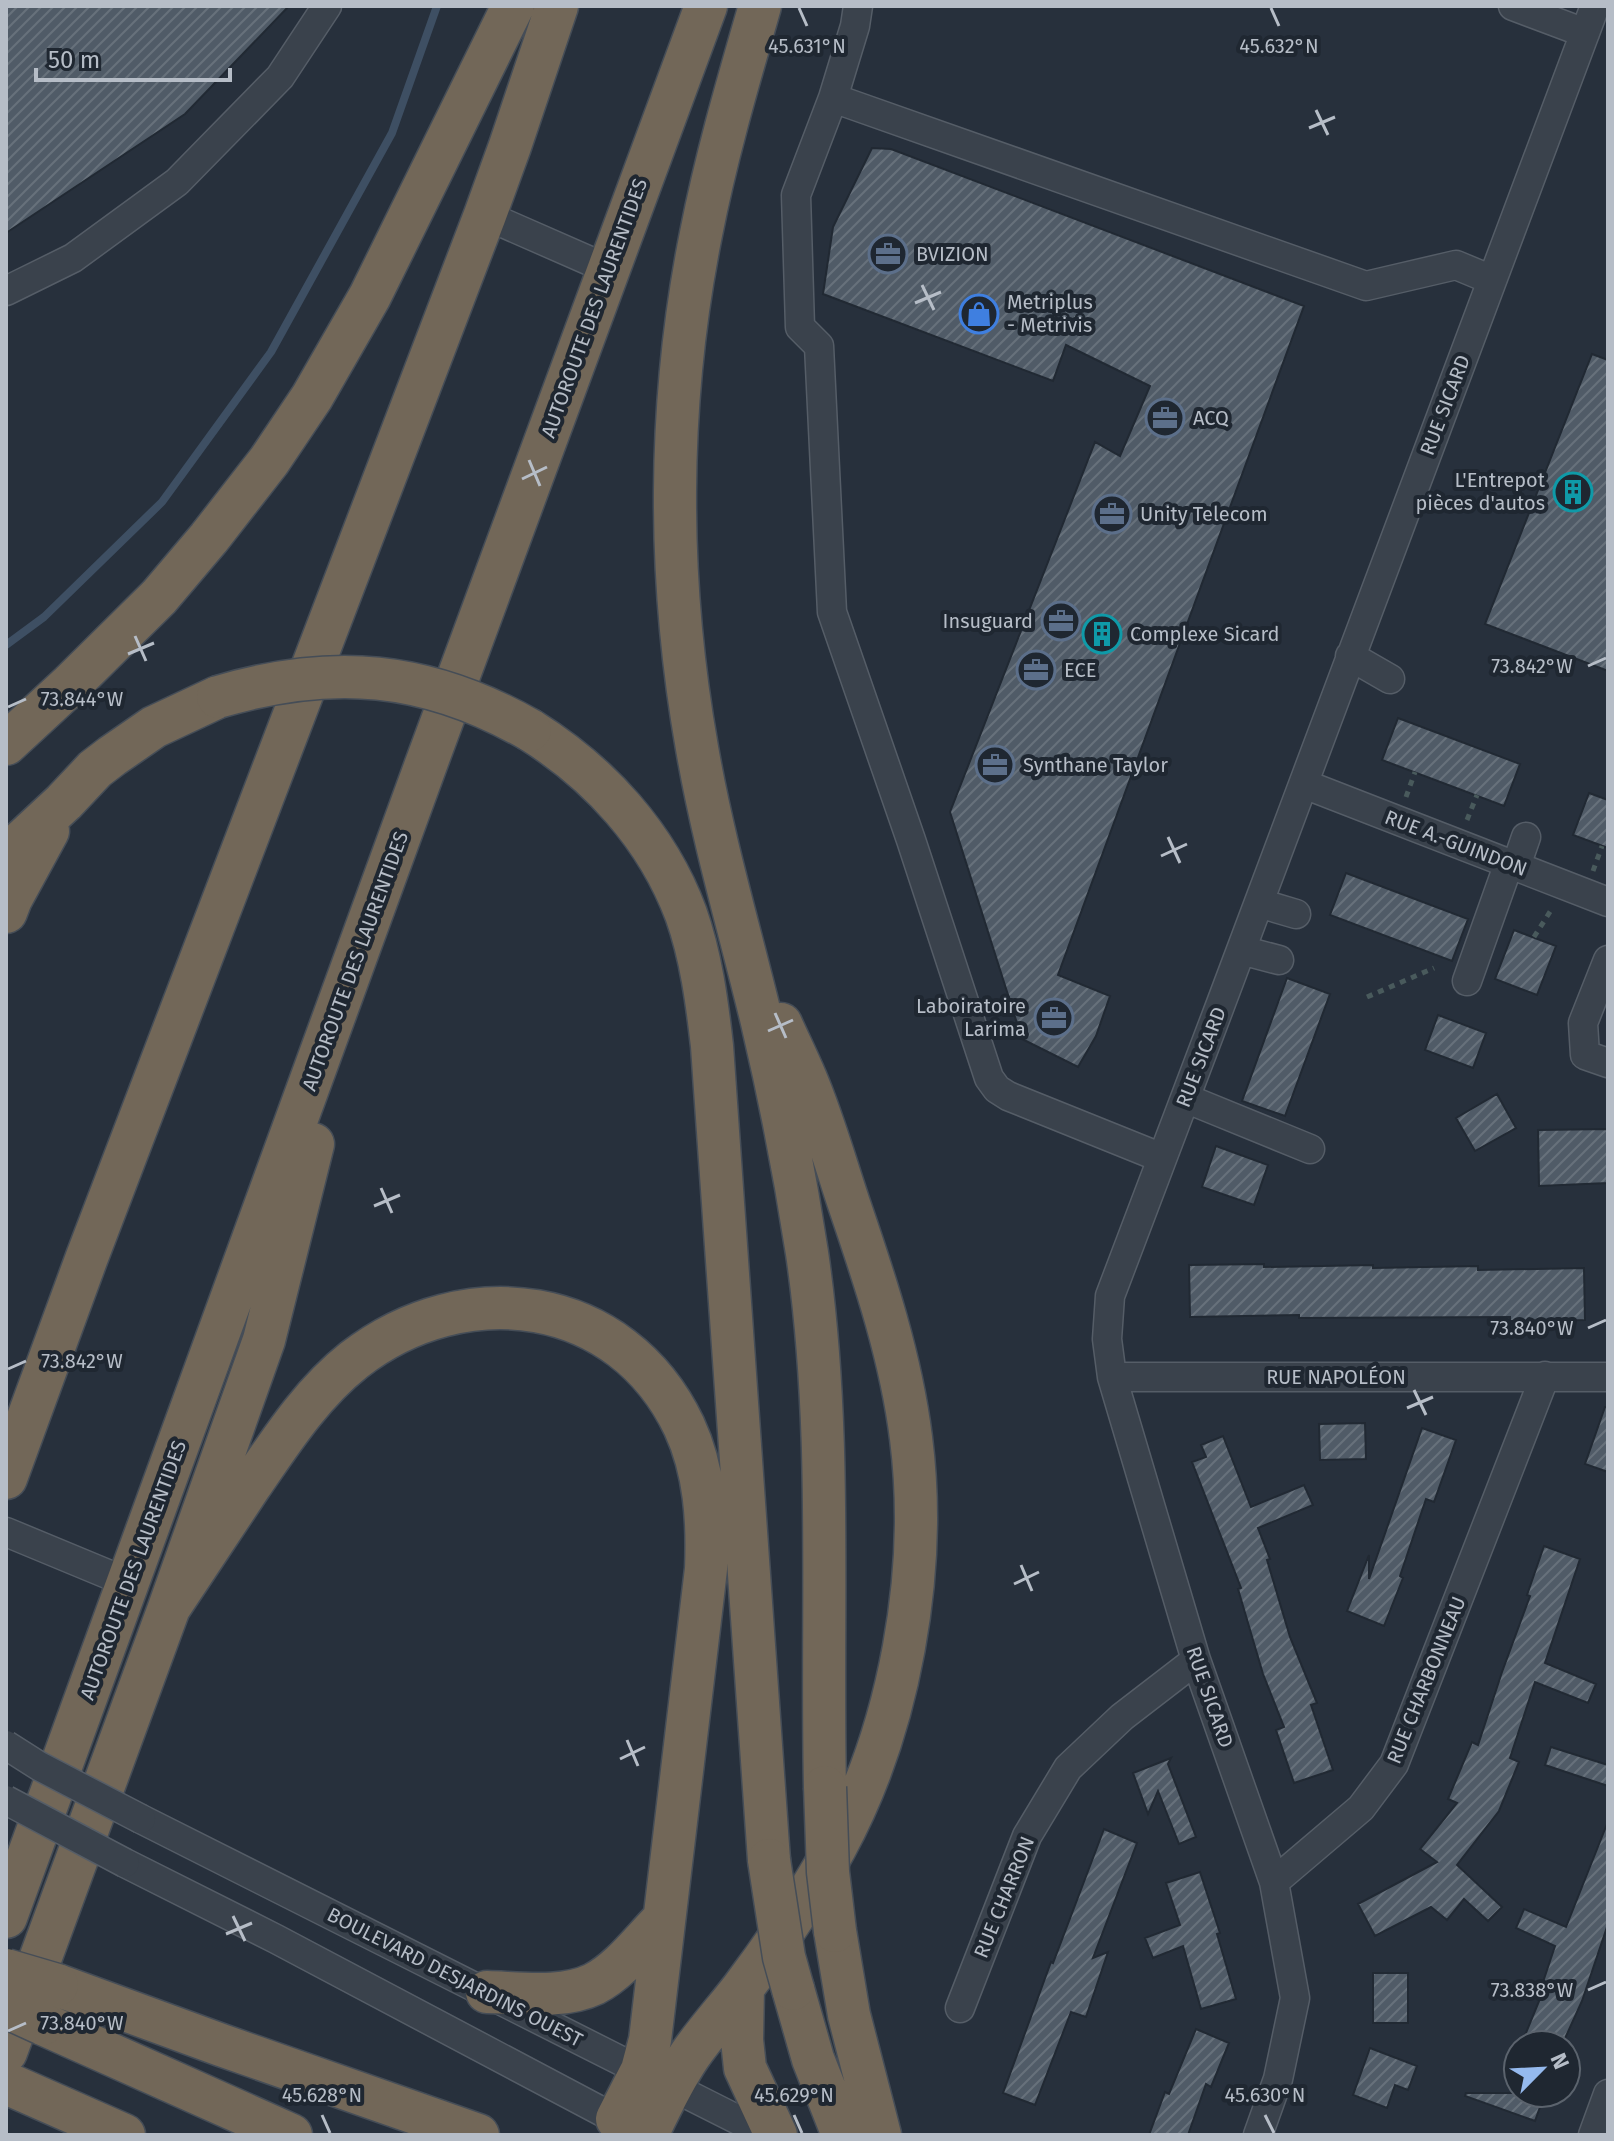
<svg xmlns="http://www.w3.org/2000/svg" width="1614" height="2141" font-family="'Fira Sans',sans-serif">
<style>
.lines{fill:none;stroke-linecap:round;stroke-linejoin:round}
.stream{stroke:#3e4f63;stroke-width:8}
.building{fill:url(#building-hatch);stroke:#212933;stroke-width:2}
.minor-casing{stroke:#555d67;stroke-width:31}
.highway-casing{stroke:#454d57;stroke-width:45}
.path{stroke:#495a5c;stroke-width:5;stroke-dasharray:6 6;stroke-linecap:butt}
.minor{stroke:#3a424c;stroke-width:28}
.highway{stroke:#726758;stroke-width:42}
.minor-bridge-casing{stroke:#555d67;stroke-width:31;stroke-linecap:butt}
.highway-bridge-casing{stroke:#454d57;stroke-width:45;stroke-linecap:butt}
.minor-bridge{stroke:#3a424c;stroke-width:28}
.highway-bridge{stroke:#726758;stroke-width:42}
.ticks{fill:none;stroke:#b6bdc7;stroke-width:3}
.labels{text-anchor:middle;stroke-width:8;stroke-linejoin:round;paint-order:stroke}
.poi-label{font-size:20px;fill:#b6bdc7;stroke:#1f2731;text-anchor:start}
.street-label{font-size:20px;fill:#b6bdc7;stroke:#1f2731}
.ticks-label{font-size:20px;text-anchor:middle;fill:#b6bdc7;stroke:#1f2731;stroke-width:8;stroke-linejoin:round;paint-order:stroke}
</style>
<defs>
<pattern id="building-hatch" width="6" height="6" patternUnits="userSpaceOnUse" patternTransform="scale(2)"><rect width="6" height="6" fill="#505b67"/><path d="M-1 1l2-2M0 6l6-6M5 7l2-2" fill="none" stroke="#67717b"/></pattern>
</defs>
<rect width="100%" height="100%" fill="#27303c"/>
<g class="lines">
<path class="stream" d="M6,645L44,617L162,502L271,352L392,133L437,6"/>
</g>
<path class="building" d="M6,6H289L185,114L6,233Z
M872,148L891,149L1304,306L1058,975L1110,996L1096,1036L1078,1067L1022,1039L950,812L1095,442L1120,456L1150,386L1066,345L1053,381L823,294L833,227Z
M1592,354L1608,360V671L1485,624Z
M1398,718L1520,764L1504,806L1382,760Z
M1589,793L1608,800V848L1573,835Z
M1346,873L1468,919L1452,961L1330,915Z
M1514,930L1556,946L1537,995L1495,979Z
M1287,978L1330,994L1285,1116L1242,1101Z
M1438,1015L1486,1033L1473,1068L1425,1050Z
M1497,1094L1516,1128L1475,1151L1456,1118Z
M1608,1129V1183L1539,1186L1538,1130Z
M1216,1146L1268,1165L1254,1205L1202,1187Z
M1264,1264V1267L1373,1265V1268L1478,1266V1270L1584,1268L1585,1320L1510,1321V1317L1299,1318V1315L1190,1317L1189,1265Z
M1605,1407H1608V1472L1585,1464Z
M1365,1423L1366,1459L1320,1460L1319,1424Z
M1422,1428L1456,1440L1434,1502L1426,1499L1400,1576L1403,1578L1384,1626L1347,1611L1369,1555V1579Z
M1223,1436L1251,1507L1304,1485L1313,1505L1258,1528L1270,1559L1267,1560L1290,1637L1317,1703L1311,1705L1333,1770L1294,1783L1276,1730L1284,1727L1263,1674L1238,1589L1241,1588L1192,1462L1206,1457L1201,1445Z
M1544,1546L1580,1559L1545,1663L1596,1684L1588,1703L1535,1682L1510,1758L1519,1762L1499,1811L1457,1865L1502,1907L1488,1921L1464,1899L1447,1920L1431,1907L1375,1936L1358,1904L1437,1862L1420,1849L1457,1803L1448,1799L1472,1742L1478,1745L1502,1672L1530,1596L1527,1595Z
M1551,1747L1608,1765V1786L1545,1765Z
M1171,1758L1168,1764L1196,1837L1179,1844L1158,1791L1148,1814L1133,1773Z
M1607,1824L1608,1924L1582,2001L1562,2045H1521L1544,1989L1541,1988L1555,1946L1516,1928L1524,1909L1566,1927Z
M1104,1829L1137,1843L1093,1958L1108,1952L1086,2017L1071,2012L1035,2105L1003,2093L1051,1962L1053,1963Z
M1200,1872L1220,1933L1217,1934L1236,1999L1201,2009L1183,1946L1153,1958L1145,1938L1180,1925L1166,1883Z
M1373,1973H1408V2023H1373Z
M1196,2029L1229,2043L1211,2087L1206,2084L1188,2135H1149L1165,2092L1169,2094Z
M1370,2048L1417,2066L1408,2090L1395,2085L1387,2108L1353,2095Z
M1466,2093H1545L1535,2121L1465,2096Z"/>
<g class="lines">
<defs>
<path id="minor" d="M1513,6L1585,33
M833,98L855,26L858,6
M485,215L608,269
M6,291L73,258L177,182L280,77L327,6
M1350,656L1390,679
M1304,784L1608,902
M1516,866L1526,837
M1259,903L1296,914
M1241,950L1279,960
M1608,960L1583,1023L1585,1055L1608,1063
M1467,981L1509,863
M1185,1098L1310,1149
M1162,1158L1008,1096L997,1089L989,1078L911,840L832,612L819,346L800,327L796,195L833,98L1366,286L1456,265L1492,280
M1112,1377H1608
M6,1532L129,1583
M141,1819L768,2135
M125,1863L276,1939L631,2127
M1274,1882L1361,1808L1394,1764L1545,1376
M960,2008L1027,1836L1068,1768L1122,1717L1196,1660
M1258,2135L1278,2079L1295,1998L1274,1882L1196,1660L1112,1377L1107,1339L1110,1296C1274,867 1432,436 1595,6
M1593,2135L1608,2094"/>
<path id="highway" d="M760,6C738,82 716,157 701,234C667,403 667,579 697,748C713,841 740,931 762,1022C780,1098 795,1175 807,1253C833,1430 821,1610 825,1787
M530,730C599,773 657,836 686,914C701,956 707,1002 712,1046L769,1860
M6,744L71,684L159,597L209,538L269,461L312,397L370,296L513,6
M6,856L64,802L95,769L112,756L154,727L218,697
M6,912L11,899L48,831
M6,1478L87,1257L485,215L510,146L557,6
M169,1608C196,1567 223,1527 250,1486C281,1441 311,1394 354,1360C465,1274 621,1294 684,1426C705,1471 708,1521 706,1569L650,2040L642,2070L617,2119
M6,1917L425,767L706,6
M835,1931L849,2015L880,2135
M57,1985L221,2045L478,2135
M743,1988L742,2040L745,2068L776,2135
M793,1989L813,2059L843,2135
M487,1992C521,1993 563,1999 594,1984C621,1970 642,1941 663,1920
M43,2024L291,2135
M6,2052L169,1608L264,1340L313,1144
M6,2083L124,2135
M647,2135C660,2108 673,2080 690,2055C706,2032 725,2011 742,1989C776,1944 808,1897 835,1848C900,1729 928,1571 911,1438C901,1358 875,1280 849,1204C835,1162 823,1119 806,1079C798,1060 789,1042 781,1024"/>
</defs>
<use href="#minor" class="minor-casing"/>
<use href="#highway" class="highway-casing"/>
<path class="path" d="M1406,797L1415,772
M1467,820L1477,795
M1593,871L1602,846
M1534,937L1553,907
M1367,997L1434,968"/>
<use href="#minor" class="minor"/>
<use href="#highway" class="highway"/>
<defs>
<path id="minor-bridge" d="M6,1745L39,1766L141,1819
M6,1800L125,1863"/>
<path id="highway-bridge" d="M218,697C332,663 426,671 530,730
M825,1787L828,1872L835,1931
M769,1860L784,1957L793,1989
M6,1970L57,1985
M6,2007L43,2024"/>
</defs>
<use href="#minor-bridge" class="minor-bridge-casing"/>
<use href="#highway-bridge" class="highway-bridge-casing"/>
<use href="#minor-bridge" class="minor-bridge"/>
<use href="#highway-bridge" class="highway-bridge"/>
</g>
<path class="ticks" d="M799,8L807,26M1271,8L1279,26M1316,110L1328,135M1309,128L1335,117M922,285L934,310M915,303L941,292M529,460L540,486M522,479L547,467M135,636L146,661M128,654L154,643M1588,666L1606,658M8,707L26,699M1168,837L1180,863M1161,856L1187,844M775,1013L786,1038M768,1031L793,1020M381,1188L392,1213M374,1206L400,1195M1588,1328L1606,1320M8,1369L26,1361M1414,1390L1426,1415M1407,1408L1433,1397M1021,1565L1032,1591M1014,1584L1039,1572M627,1740L638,1766M620,1759L645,1747M233,1916L245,1941M226,1934L252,1923M1588,1990L1606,1982M8,2031L26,2023M322,2115L330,2133M794,2115L802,2133M1265,2115L1274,2133"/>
<defs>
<symbol id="office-ring" viewBox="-11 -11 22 22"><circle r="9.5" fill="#1f2731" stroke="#5c6f8a" stroke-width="1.5"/><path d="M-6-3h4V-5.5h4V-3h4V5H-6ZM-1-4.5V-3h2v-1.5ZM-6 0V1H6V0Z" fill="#5c6f8a"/></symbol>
<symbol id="shop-ring" viewBox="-11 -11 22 22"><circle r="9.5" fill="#1f2731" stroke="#3f7fe0" stroke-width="1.5"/><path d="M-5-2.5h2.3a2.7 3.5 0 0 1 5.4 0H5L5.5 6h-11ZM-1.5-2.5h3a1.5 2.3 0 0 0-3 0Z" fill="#3f7fe0"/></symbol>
<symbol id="building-ring" viewBox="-11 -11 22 22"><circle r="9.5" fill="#1f2731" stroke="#0f9aa8" stroke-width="1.5"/><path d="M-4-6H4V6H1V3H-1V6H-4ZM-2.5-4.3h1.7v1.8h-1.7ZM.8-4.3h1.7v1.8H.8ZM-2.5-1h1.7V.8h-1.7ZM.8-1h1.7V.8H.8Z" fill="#0f9aa8"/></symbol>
</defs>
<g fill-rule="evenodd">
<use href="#office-ring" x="866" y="232" width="44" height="44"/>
<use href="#shop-ring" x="957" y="292" width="44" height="44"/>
<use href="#office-ring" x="1143" y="396" width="44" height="44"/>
<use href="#building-ring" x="1551" y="470" width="44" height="44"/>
<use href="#office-ring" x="1090" y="492" width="44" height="44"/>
<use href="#office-ring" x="1039" y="599" width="44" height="44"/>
<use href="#building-ring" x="1080" y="612" width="44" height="44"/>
<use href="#office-ring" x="1014" y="648" width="44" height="44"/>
<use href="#office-ring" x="973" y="743" width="44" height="44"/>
<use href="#office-ring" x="1032" y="996" width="44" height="44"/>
</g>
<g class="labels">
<g class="poi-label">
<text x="916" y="261">BVIZION</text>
<text x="1007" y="309">Metriplus<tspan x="1007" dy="23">- Metrivis</tspan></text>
<text x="1193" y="425">ACQ</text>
<text x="1545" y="487" text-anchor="end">L'Entrepot<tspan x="1545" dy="23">pièces d'autos</tspan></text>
<text x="1140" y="521">Unity Telecom</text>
<text x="1033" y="628" text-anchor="end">Insuguard</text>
<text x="1130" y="641">Complexe Sicard</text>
<text x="1064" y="677">ECE</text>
<text x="1023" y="772">Synthane Taylor</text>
<text x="1026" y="1013" text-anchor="end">Laboiratoire<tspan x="1026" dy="23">Larima</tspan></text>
</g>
<g class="street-label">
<text transform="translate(594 308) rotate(-70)" y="7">AUTOROUTE DES LAURENTIDES</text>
<text transform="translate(1445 405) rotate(-69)" y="7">RUE SICARD</text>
<text transform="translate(1456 843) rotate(21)" y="7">RUE A.-GUINDON</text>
<text transform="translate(355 961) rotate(-70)" y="7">AUTOROUTE DES LAURENTIDES</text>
<text transform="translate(1201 1057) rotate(-69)" y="7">RUE SICARD</text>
<text x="1336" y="1384">RUE NAPOLÉON</text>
<text transform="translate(133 1570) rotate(-70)" y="7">AUTOROUTE DES LAURENTIDES</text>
<text transform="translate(1426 1680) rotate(-68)" y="7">RUE CHARBONNEAU</text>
<text transform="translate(1210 1697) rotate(71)" y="7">RUE SICARD</text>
<text transform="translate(1004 1897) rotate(-68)" y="7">RUE CHARRON</text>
<text transform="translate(455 1977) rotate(27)" y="7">BOULEVARD DESJARDINS OUEST</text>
</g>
</g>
<g class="ticks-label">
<text x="1279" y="53">45.632°N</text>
<text x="807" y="53">45.631°N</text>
<text x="1532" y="673">73.842°W</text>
<text x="82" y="706">73.844°W</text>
<text x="1532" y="1335">73.840°W</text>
<text x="82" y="1368">73.842°W</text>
<text x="1532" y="1997">73.838°W</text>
<text x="82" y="2030">73.840°W</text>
<text x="322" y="2102">45.628°N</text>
<text x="794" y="2102">45.629°N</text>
<text x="1265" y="2102">45.630°N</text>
</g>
<rect width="1614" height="2141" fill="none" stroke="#b6bdc7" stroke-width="16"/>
<g transform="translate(1542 2069) rotate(66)"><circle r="38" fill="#1f2731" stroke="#5b636d" stroke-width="2"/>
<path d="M0-6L14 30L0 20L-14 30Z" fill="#95baee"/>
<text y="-12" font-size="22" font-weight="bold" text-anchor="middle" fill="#b6bdc7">N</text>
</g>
<path d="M36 68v12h194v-12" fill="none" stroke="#b6bdc7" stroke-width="4"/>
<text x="48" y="68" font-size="24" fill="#b6bdc7" stroke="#1f2731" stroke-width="6" paint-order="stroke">50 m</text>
</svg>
